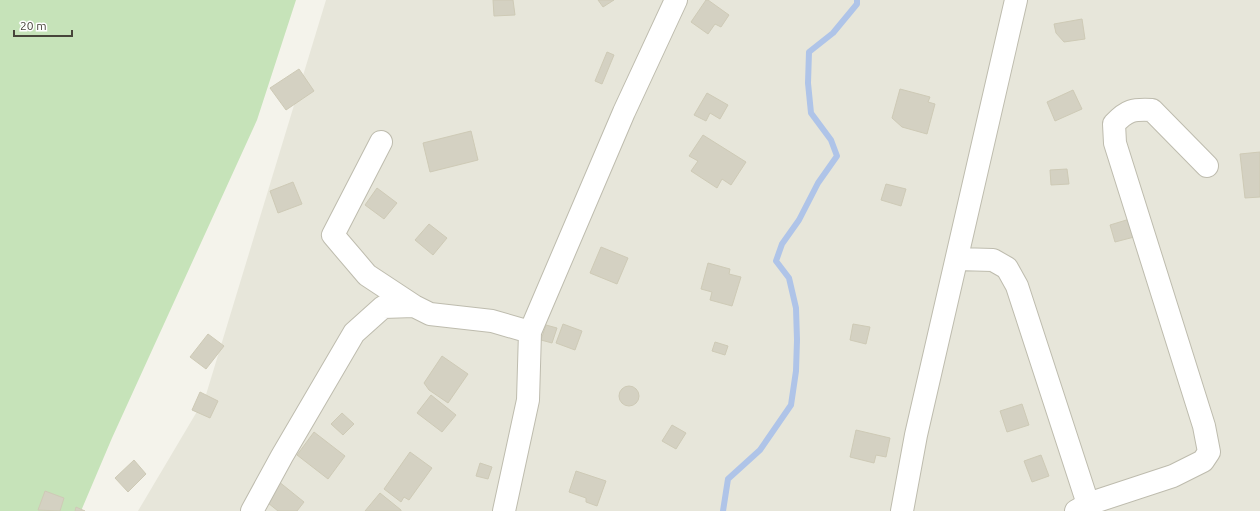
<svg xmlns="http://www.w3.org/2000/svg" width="1260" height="511" font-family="Ubuntu,sans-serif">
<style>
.residential{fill:#e7e6da}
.green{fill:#c6e3b9}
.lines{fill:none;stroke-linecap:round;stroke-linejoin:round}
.stream{stroke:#afc4e8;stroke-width:6}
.building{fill:#d4d1c2;stroke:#cecab6}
.minor-casing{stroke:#bebcae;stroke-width:24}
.minor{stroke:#fff;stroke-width:22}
</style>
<rect width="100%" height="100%" fill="#f4f3eb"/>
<path class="residential" d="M326,0H1260V511H138L205,398Z"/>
<path class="green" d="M0,0H296L257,120L112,438L81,511H0Z"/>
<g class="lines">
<path class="stream" d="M723,511L728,479L760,450L791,405L796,371L797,340L796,308L789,278L776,261L782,244L799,220L818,183L837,156L831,140L811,113L808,83L809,52L833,33L857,4V0"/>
</g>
<path class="building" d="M493,0H513L515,15L494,16Z
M598,0H614L603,7Z
M706,0H708L729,15L721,27L715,24L708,34L691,22Z
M1082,19L1085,39L1064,42L1056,33L1054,24Z
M607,52L614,55L602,84L595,81Z
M299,69L314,91L286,110L270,88Z
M900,89L930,97L928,102L935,104L927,134L902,127L892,118Z
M1073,90L1082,109L1055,121L1047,102Z
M707,93L728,105L720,119L710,113L706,121L694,115Z
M471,131L478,160L430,172L423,143Z
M703,135L746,162L731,185L722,179L717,188L691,171L698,161L689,156Z
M1260,152V197L1245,198L1240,154Z
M1067,169L1069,184L1051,185L1050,170Z
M293,182L302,204L278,213L270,191Z
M886,184L906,189L901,206L881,200Z
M377,188L397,203L384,219L365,205Z
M1133,218L1138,236L1115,242L1110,225Z
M429,224L447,238L433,255L415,240Z
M601,247L628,258L617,284L590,273Z
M708,263L730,269L729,274L741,277L732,306L710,300L712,292L701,289Z
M563,324L582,331L575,350L556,343Z
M853,324L870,327L866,344L850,340Z
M546,325L557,328L552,343L541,340Z
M208,334L224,346L206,369L190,357Z
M715,342L728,346L725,355L712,351Z
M442,356L468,374L448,403L429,390L424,383Z
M619 396a10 10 0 1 1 20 0a10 10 0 1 1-20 0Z
M200,392L218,401L210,418L192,410Z
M431,395L456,415L442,432L417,413Z
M1022,404L1029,425L1007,432L1000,411Z
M342,413L354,424L343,435L331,424Z
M672,425L686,433L676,449L662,441Z
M856,430L890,438L886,457L876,455L874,463L850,457Z
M314,432L345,456L328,479L297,455Z
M410,452L432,468L409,500L404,497L401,502L384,489Z
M1041,455L1049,476L1032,482L1024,461Z
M134,460L146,474L128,492L115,478Z
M480,463L492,467L488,479L476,476Z
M576,471L606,481L597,506L586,502V498L569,492Z
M278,481L304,502L297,511H278L263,499Z
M45,491L64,498L60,511L38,510Z
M380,493L401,510V511H365Z
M76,507L85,511H75Z"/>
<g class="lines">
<defs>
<path id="minor" d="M381,142L333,235L367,275L414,306L430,314L492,321L530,332
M957,259L993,260L1007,268L1017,286L1088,504
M252,511L282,456L354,333L383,307L414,306
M504,511L528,400L530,332L624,112L676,0
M902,511L916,435L1016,0
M1076,511L1088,504L1173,476L1203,461L1209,452L1204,426L1115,143L1114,124C1127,110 1133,109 1152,110L1207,166"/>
</defs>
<use href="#minor" class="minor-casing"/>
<use href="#minor" class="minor"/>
</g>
<path d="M14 30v6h58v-6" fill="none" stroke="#47453a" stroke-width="2"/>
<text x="20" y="30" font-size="12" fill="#47453a" stroke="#ffffff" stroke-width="3" paint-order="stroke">20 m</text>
</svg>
